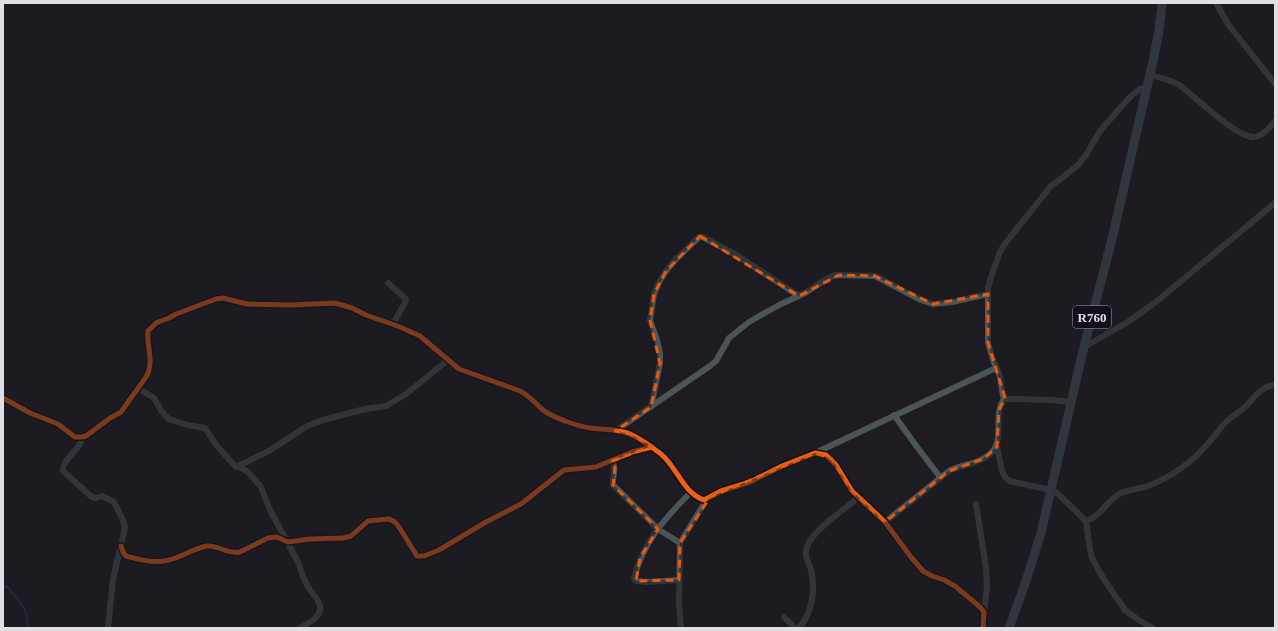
<svg xmlns="http://www.w3.org/2000/svg" width="1278" height="631" font-family="Georgia,serif">
<style>
.lines{fill:none;stroke-linecap:round;stroke-linejoin:round}
.stream{stroke:#1c3d70;stroke-width:1.5}
.street{stroke:#4b5558;stroke-width:6}
.primary{stroke:#48575a;stroke-width:9}
.cycleway-casing{stroke:#140f1b;stroke-width:8}
.cycleway{stroke:#ea6118;stroke-width:5}
.marked{fill:none;stroke:#e8590c;stroke-width:3;stroke-dasharray:8 5;stroke-linejoin:round}
.labels{text-anchor:middle;stroke-width:4;stroke-linejoin:round;paint-order:stroke}
.shield{fill:#140f1b;stroke:#a4a0a9;stroke-width:1}
.shield-label{font-size:13px;font-weight:bold;fill:#e1dee6}
</style>
<rect width="100%" height="100%" fill="#1e1b22"/>
<g class="lines">
<path class="stream" d="M3,588L7,586L25,609L29,628"/>
<path class="street" d="M1216,3L1228,24L1275,84
M1150,75C1159,78 1170,79 1179,85C1195,96 1235,137 1254,137C1262,137 1270,127 1275,121
M388,283L405,298L406,301L393,324
M1084,347L1128,322L1157,301L1275,203
M138,388L154,398L162,412L169,419L187,425L205,428L217,446L236,467L269,451L307,426L323,420L365,409L386,406L406,394L448,360
M3,398L30,413L58,424L75,437H82L86,436L110,418L121,412L146,377C155,362 146,346 148,331L156,323L169,318L176,314L216,299L223,298L247,304L291,305L335,303L352,308L366,315L400,327L420,336L459,369L520,391C530,396 535,403 543,410C549,415 558,418 565,421C573,424 583,427 591,428C604,430 619,429 630,434C641,439 652,447 661,454C677,467 683,493 704,500L721,491L750,482L782,466L815,453L826,455L836,465L852,491L885,522L911,557L923,571L932,576L944,580L955,586L980,607L984,612L983,628
M1071,402L1052,400L1012,399H1007L1003,396L1000,376L993,360L988,342V288L990,280L1000,252L1004,245L1051,186L1067,174L1079,164L1086,155L1100,131L1113,116L1131,96L1140,89L1146,87
M651,407L660,363V353L657,340L650,320L654,294L659,282L666,271L675,260L699,237H703L738,256L799,296
M894,415L917,447L940,477
M615,431L710,366L716,361L729,338L749,322L779,305L805,293L826,279L835,275L875,276L921,300L933,304L952,302L988,294
M82,437C81,451 62,458 63,471L92,497L96,498L102,496L114,502L123,520L125,528L113,579L108,628
M997,447L1002,471L1005,477L1009,481L1042,488L1056,492L1086,521L1090,550L1092,558L1103,578L1125,610L1137,619L1153,628
M815,453L996,368
M612,461C617,469 612,476 613,485L658,529L680,543
M238,466L248,472L261,487L270,510L299,564C301,573 305,582 310,590C313,594 317,598 319,603C325,615 309,623 300,628
M976,504L986,568L987,588L984,612
M1086,521C1102,515 1106,502 1119,494C1127,490 1136,489 1145,487C1163,481 1186,467 1199,453C1209,444 1216,433 1225,423C1231,417 1238,413 1244,408C1254,399 1260,386 1275,385
M885,522L949,471C962,464 977,465 989,455C1007,441 991,414 1005,398
M121,546L124,554L126,556C145,561 160,565 178,557C188,553 196,548 207,546C219,545 228,555 240,552L268,538L277,537L288,542L310,539L343,538L351,536L368,521L389,519L395,522L399,527L417,556H424L439,550L486,522L521,504L564,470L596,467L632,452L652,447
M679,580L647,582L636,581L634,579C642,543 666,517 691,492
M784,617L795,628
M681,628L679,606L680,543L707,499
M799,628C812,613 816,590 811,570C808,560 803,555 808,544C816,528 845,509 858,498"/>
<path class="primary" d="M1009,628L1026,581L1041,533L1082,355L1112,239L1153,61L1159,31L1162,3"/>
<defs>
<path id="cycleway" d="M3,398L30,413L58,424L75,437H82L86,436L110,418L121,412L146,377C155,362 146,346 148,331L156,323L169,318L176,314L216,299L223,298L247,304L291,305L335,303L352,308L366,315L400,327L420,336L459,369L520,391C530,396 535,403 543,410C549,415 558,418 565,421C573,424 583,427 591,428C604,430 619,429 630,434C641,439 652,447 661,454C677,467 683,493 704,500L721,491L750,482L782,466L815,453L826,455L836,465L852,491L885,522L911,557L923,571L932,576L944,580L955,586L980,607L984,612L983,628
M121,546L124,554L126,556C145,561 160,565 178,557C188,553 196,548 207,546C219,545 228,555 240,552L268,538L277,537L288,542L310,539L343,538L351,536L368,521L389,519L395,522L399,527L417,556H424L439,550L486,522L521,504L564,470L596,467L632,452L652,447"/>
</defs>
<use href="#cycleway" class="cycleway-casing"/>
<use href="#cycleway" class="cycleway"/>
</g>
<path d="M0 0H1278V631H0ZM700,236L799,296L839,275L875,276L933,304L988,294V342L1005,398L999,410L997,447L983,459L949,471L885,522L852,491L832,459L815,453L710,497L680,543L679,580L636,581L640,558L658,529L613,485L615,468L612,461L652,446L630,434L615,431L651,407L660,363L650,320L654,294L666,271Z" fill="#1e1b22" fill-opacity=".55" fill-rule="evenodd"/>
<path class="marked" d="M700,236L799,296L839,275L875,276L933,304L988,294V342L1005,398L999,410L997,447L983,459L949,471L885,522L852,491L832,459L815,453L710,497L680,543L679,580L636,581L640,558L658,529L613,485L615,468L612,461L652,446L630,434L615,431L651,407L660,363L650,320L654,294L666,271Z"/>
<g class="labels">
<rect class="shield" x="1073" y="306" width="38" height="22" rx="3"/>
<g class="shield-label">
<text x="1092" y="322">R760</text>
</g>
</g>
<rect width="1278" height="631" fill="none" stroke="#e1dee6" stroke-width="8"/>
</svg>
